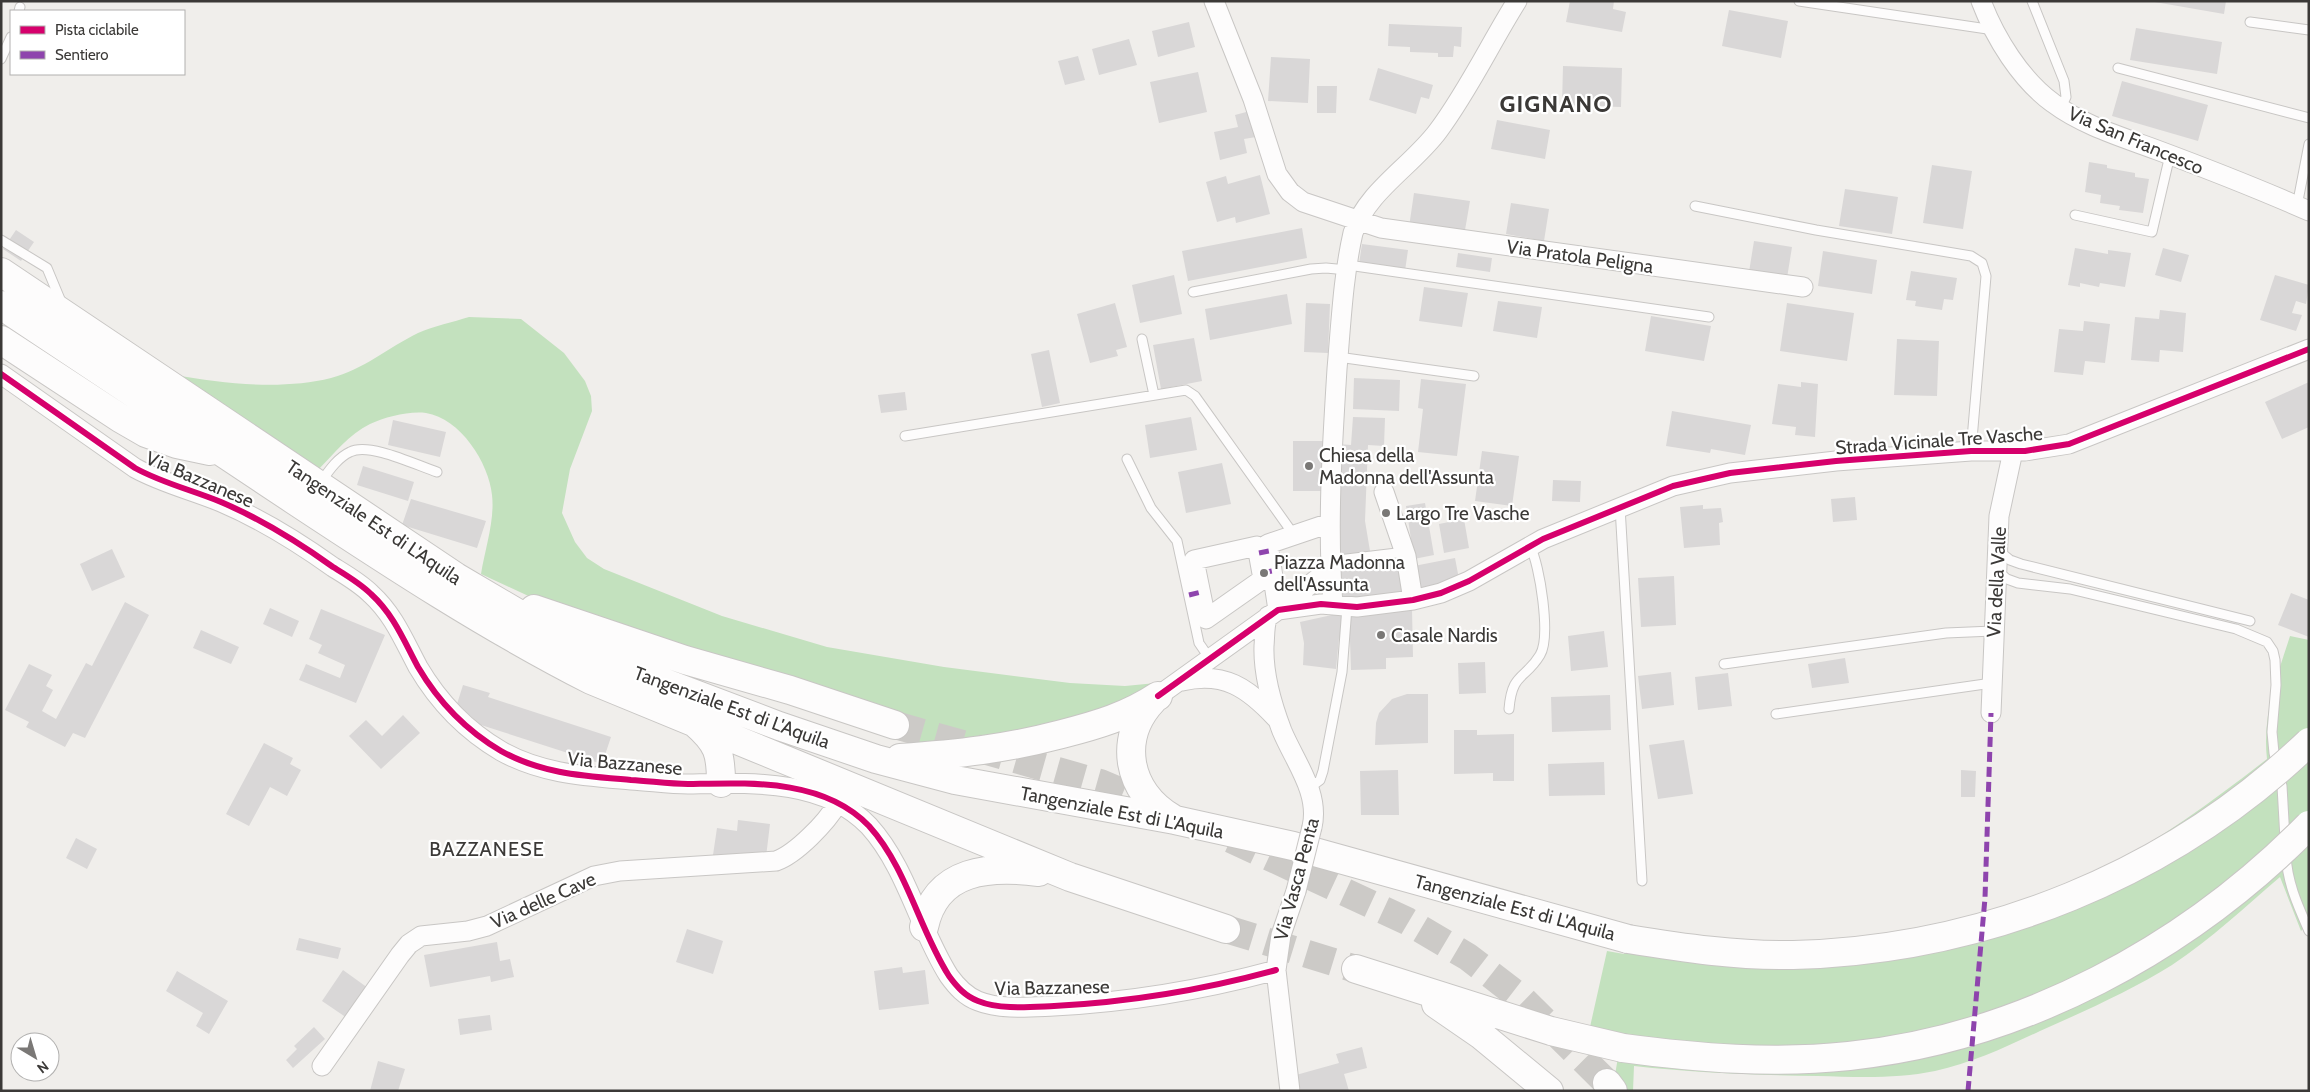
<svg xmlns="http://www.w3.org/2000/svg" width="2310" height="1092" font-family="Cabin,sans-serif">
<style>
.green{fill:#c3e1be}
.building{fill:#d9d7d7}
.lines{fill:none;stroke-linecap:round;stroke-linejoin:round}
.highway-tunnel{stroke:#cccac7;stroke-width:28;stroke-dasharray:28 14;stroke-linecap:butt}
.lane-casing{stroke:#c8c6c4;stroke-width:11}
.street-casing{stroke:#c8c6c4;stroke-width:21}
.highway-casing{stroke:#c8c6c4;stroke-width:30}
.lane{stroke:#fdfcfc;stroke-width:9}
.street{stroke:#fdfcfc;stroke-width:19}
.highway{stroke:#fdfcfc;stroke-width:28}
.street-bridge-casing{stroke:#c8c6c4;stroke-width:21;stroke-linecap:butt}
.highway-bridge-casing{stroke:#c8c6c4;stroke-width:30;stroke-linecap:butt}
.street-bridge{stroke:#fdfcfc;stroke-width:19}
.highway-bridge{stroke:#fdfcfc;stroke-width:28}
.quiet{stroke:#8e44ad;stroke-width:5;stroke-dasharray:10 5;stroke-linecap:butt}
.cycleway-casing{stroke:#fff;stroke-width:9}
.cycleway{stroke:#d6006c;stroke-width:6}
.poi-dot{fill:#7a7876;stroke:#fff;stroke-width:2}
.labels{text-anchor:middle;stroke-width:4.5;stroke-linejoin:round;paint-order:stroke}
.street-label{font-size:19px;fill:#3b3937;stroke:#fff}
.poi-label{font-size:19px;fill:#3b3937;stroke:#fff;text-anchor:start}
.neighbourhood-label{font-size:20px;letter-spacing:1px;fill:#3b3937;stroke:#fff}
.district-label{font-size:24px;font-weight:bold;letter-spacing:1px;fill:#3b3937;stroke:#fff}
</style>
<rect width="100%" height="100%" fill="#f0eeeb"/>
<path class="green" d="M469,317L521,319L564,353L585,381L591,396L592,411L570,469L562,513L575,542L587,558L604,569L722,616L827,647L944,667L1070,683L1125,686L1156,683L1107,715L928,747L890,738L900,715L563,612L481,574C485,549 495,520 492,495C489,463 460,418 426,413C408,411 386,417 370,424C349,434 334,454 318,470L176,375C223,384 284,390 331,378C363,370 389,347 418,333C434,326 453,322 469,317Z
M2290,636L2309,640V922L2301,931L2280,877C2245,907 2211,939 2172,965C2130,991 2085,1011 2040,1031C2006,1047 1972,1063 1935,1071C1897,1079 1857,1077 1818,1076C1756,1075 1696,1073 1634,1066L1633,1091H1628L1615,1075L1622,1033L1590,1027L1607,951L1624,954L1631,925C1682,936 1736,944 1789,943C1894,941 2005,916 2100,870C2161,840 2214,800 2267,759C2262,715 2277,677 2290,636Z"/>
<path class="building" d="M1570,1H1614L1613,9L1626,12L1622,32L1566,22Z
M2149,1H2226L2224,14Z
M1729,10L1788,21L1781,58L1722,46Z
M1189,22L1195,47L1158,57L1152,31Z
M1389,24L1462,27L1461,47L1454,46L1453,57H1438V53L1410,52V47L1388,46Z
M2136,28L2222,42L2217,74L2130,60Z
M1129,39L1137,65L1099,75L1092,49Z
M1078,56L1085,80L1065,85L1058,61Z
M1271,57L1310,59L1308,103L1268,101Z
M1563,66L1622,68L1621,107L1562,105Z
M1378,68L1433,85L1429,99L1421,97L1416,114L1369,100Z
M1198,72L1207,112L1159,123L1150,82Z
M2122,81L2208,105L2198,141L2112,116Z
M1317,86H1337L1336,113H1317Z
M1250,111L1256,137L1244,139L1247,153L1220,160L1214,132L1238,127L1235,115Z
M1497,120L1550,130L1545,159L1491,149Z
M2089,162L2107,165V168L2135,173V177L2149,179L2143,213L2119,210L2120,206L2100,203L2101,195L2085,192Z
M1932,165L1972,171L1963,229L1923,223Z
M1260,175L1270,214L1236,223L1235,217L1217,222L1206,182L1226,176L1228,184Z
M1845,189L1898,197L1892,234L1839,226Z
M1414,193L1470,201L1464,236L1409,227Z
M1511,203L1549,209L1544,241L1506,234Z
M1302,228L1307,258L1188,281L1182,251Z
M16,230L34,242L21,261L3,249Z
M1754,241L1792,247L1787,278L1749,272Z
M1362,244L1408,250L1405,271L1359,264Z
M2075,248L2108,254V250L2131,253L2125,287L2100,283L2099,287L2080,283V287L2068,285Z
M2163,248L2189,255L2181,282L2155,275Z
M1823,251L1877,260L1872,294L1818,286Z
M1458,253L1492,258L1490,272L1456,267Z
M1911,271L1957,278L1953,300L1944,299L1942,310L1915,306L1916,301L1906,300Z
M1174,275L1182,314L1140,323L1132,285Z
M2275,275L2309,285L2306,304L2296,301L2292,313L2302,315L2296,331L2260,320Z
M1424,287L1468,293L1462,327L1419,321Z
M1287,294L1292,324L1210,340L1205,309Z
M1498,301L1542,307L1537,338L1493,331Z
M1115,303L1127,347L1116,350L1118,356L1090,363L1077,314Z
M1306,303L1330,304L1328,353L1304,352Z
M1787,303L1854,313L1847,361L1780,351Z
M2160,310L2186,313L2183,352L2160,350L2159,362L2131,360L2135,317L2159,319Z
M1651,316L1711,326L1704,361L1645,351Z
M2084,321L2110,324L2105,363L2085,361L2083,375L2054,372L2059,329L2083,331Z
M1194,338L1202,381L1161,389L1153,345Z
M1897,339L1939,341L1937,396L1894,395Z
M1049,350L1060,403L1042,407L1031,354Z
M1354,378L1400,380L1399,411L1353,409Z
M1421,379L1466,384L1457,456L1418,452L1423,409L1418,408Z
M1801,382L1818,384L1815,437L1795,435L1796,427L1772,424L1778,384L1801,387Z
M2309,382V427L2282,439L2265,402Z
M905,392L907,410L881,413L878,395Z
M1672,411L1751,425L1745,455L1711,449L1710,453L1666,446Z
M1191,417L1197,450L1150,458L1145,425Z
M1353,417L1385,418L1384,446L1368,445L1365,521L1370,551L1341,556L1335,524L1338,444L1351,445Z
M393,420L446,432L440,457L388,445Z
M1293,441H1325V491H1293Z
M1482,451L1519,456L1512,506L1475,501Z
M1222,463L1231,504L1186,513L1178,472Z
M363,466L414,482L408,501L357,485Z
M1553,480L1581,481L1580,502L1552,501Z
M1855,497L1857,520L1833,522L1831,499Z
M411,499L486,521L477,548L402,525Z
M1425,503L1434,555L1414,559L1406,506Z
M1703,505V509L1721,508L1723,522L1719,523L1720,545L1684,548L1680,507Z
M1464,519L1469,548L1444,553L1439,524Z
M112,549L125,577L92,591L80,564Z
M1401,557L1407,595L1354,603L1343,597L1338,566Z
M1455,558L1459,579L1419,592L1414,566Z
M1674,576L1676,625L1641,627L1638,578Z
M2291,593L2309,600V637L2278,625Z
M125,602L149,615L85,738L73,733L65,747L26,727L29,722L5,710L29,664L52,675L46,686L53,690L42,711L56,719L86,663L92,666Z
M270,608L299,621L292,637L263,624Z
M321,609L385,635L356,703L299,680L306,664L340,678L345,665L318,653L322,645L309,639Z
M1412,609L1413,657L1386,658V669L1351,670L1349,612Z
M1341,613V637L1339,638L1336,669L1303,665L1304,643L1300,622Z
M201,630L239,647L231,664L193,648Z
M1604,631L1608,667L1571,671L1568,636Z
M1845,658L1849,683L1812,688L1808,664Z
M1485,662L1486,693L1459,694L1458,663Z
M1671,672L1674,705L1642,709L1638,676Z
M1728,673L1732,706L1698,710L1695,677Z
M463,685L490,693L488,697L611,737L602,764L481,725L457,704Z
M1407,694H1428V743L1375,745L1376,723L1379,713L1392,699Z
M1610,695L1611,730L1552,732L1551,697Z
M403,715L420,733L381,769L349,736L366,720L382,736Z
M1454,730H1477V735L1514,734V781H1493V773L1454,774Z
M1684,740L1693,794L1658,799L1649,745Z
M264,743L293,758L290,764L301,770L287,796L270,787L249,826L226,814Z
M1604,762L1605,795L1549,796L1548,764Z
M1398,770L1399,815H1361L1360,771Z
M1961,770L1976,771L1975,797H1961Z
M738,820L770,824L766,857L751,860L713,855L717,828L737,831Z
M76,838L97,849L87,869L66,858Z
M687,929L723,941L713,974L676,962Z
M299,938L341,948L338,959L296,950Z
M497,942L500,961L510,959L514,977L491,982L490,976L430,987L424,955Z
M902,967L903,973L925,970L929,1004L879,1010L874,971Z
M343,970L368,988L347,1018L322,1001Z
M177,971L228,1001L209,1034L196,1026L203,1013L166,991Z
M490,1015L492,1030L460,1035L458,1019Z
M314,1027L325,1039L293,1068L286,1060L297,1049L294,1046Z
M1362,1047L1367,1068L1344,1074L1349,1091H1301L1296,1075L1339,1063L1336,1054Z
M378,1061L405,1069L398,1091H370Z"/>
<g class="lines">
<path class="highway-tunnel" d="M895,725L1100,783L1166,811
M1231,839L1407,921L1468,957L1521,998L1607,1083
M1226,929L1356,969"/>
<defs>
<path id="lane" d="M1799,1L1994,30
M2032,1L2064,81L2066,97L2061,108
M19,11L20,7
M2250,22L2309,30
M1,59L11,37
M2118,68L2309,118
M1695,206L1816,230L1971,256L1982,263L1986,276L1971,451
M2297,206L2309,144
M2075,215L2152,232L2170,155
M1,240L47,268L62,304
M1348,265L1709,317
M1193,292L1311,269L1326,268L1347,270
M1142,339L1154,395
M1338,357L1474,376
M905,436L1186,390L1195,396L1294,535
M1127,459L1151,508L1177,541L1199,643L1210,659
M320,483C328,472 337,458 350,452C369,442 416,465 437,472
M1620,507L1642,881
M1999,551L2010,560L2021,564L2250,621
M1330,561L1405,552
M1998,571L2007,579L2018,583L2070,589L2236,629L2267,642L2273,651L2275,660L2276,685L2272,732L2274,753L2282,786L2285,839
M1724,664L1946,633L1993,631
M1509,709C1512,672 1525,680 1540,655C1551,637 1540,565 1530,546
M1776,714L1992,683
M1309,788L1320,780L1323,771L1342,672L1347,607
M2286,855C2287,882 2298,906 2309,931"/>
<path id="street" d="M1214,1L1253,99L1277,174L1290,192L1303,202L1381,228L1803,287
M1981,1C1995,38 2021,80 2053,103C2082,125 2122,137 2157,150C2208,169 2259,189 2309,211
M1,374L135,468C162,483 192,490 221,502C261,519 298,542 333,567C346,575 360,583 371,594C394,615 404,641 418,667C438,701 467,731 501,751C542,774 585,776 631,780C650,781 669,784 688,784C748,783 823,778 869,826C907,868 919,929 949,976C957,987 965,996 978,1001C1000,1010 1030,1007 1054,1006C1130,1002 1203,990 1276,970
M1384,492L1406,556L1413,600
M1330,523L1268,544L1278,610L1331,568
M1257,546L1263,579L1206,619L1194,560Z
M1333,605C1327,526 1332,448 1337,369C1341,324 1343,277 1353,233C1367,191 1412,166 1438,131C1468,91 1490,44 1517,1
M1268,616C1264,625 1265,636 1264,646C1263,674 1272,705 1282,731C1295,762 1320,793 1312,827
M1182,681C1224,671 1248,688 1276,718
M1158,696L1278,610L1321,604L1357,607L1413,600L1441,593L1469,581L1543,539L1673,486L1730,473L1836,461L1971,451H2025L2069,444L2309,349
M1991,713L1999,516L2013,451
M322,1066L400,955L409,944L421,936L468,931L487,926L594,876L620,871L776,861C796,854 827,822 837,804
M1290,1091L1276,970L1281,935L1296,891"/>
<path id="highway" d="M1,272L456,577L563,640L634,671L779,726L876,759L955,780L1175,820L1293,846L1628,939
M1,305C99,370 196,435 294,500C391,564 487,627 591,680L1070,877L1226,929
M1,340L120,418L146,433L177,444L210,451
M534,609L685,660L790,690L895,725
M1153,700C1117,738 1127,792 1172,818
M695,723C718,743 721,753 721,783
M900,758C958,754 1005,749 1062,734C1097,725 1128,716 1158,696
M924,927C936,868 991,866 1039,872
M1356,969L1551,1031L1623,1048
M1436,1004L1481,1035L1549,1091
M1607,1083L1613,1091"/>
</defs>
<use href="#lane" class="lane-casing"/>
<use href="#street" class="street-casing"/>
<use href="#highway" class="highway-casing"/>
<use href="#lane" class="lane"/>
<use href="#street" class="street"/>
<use href="#highway" class="highway"/>
<defs>
<path id="street-bridge" d="M1296,891L1312,827"/>
<path id="highway-bridge" d="M1628,939C1683,948 1738,956 1793,955C1985,950 2170,875 2309,742
M1623,1048C1698,1058 1773,1064 1849,1056C2022,1038 2187,949 2309,825"/>
</defs>
<use href="#street-bridge" class="street-bridge-casing"/>
<use href="#highway-bridge" class="highway-bridge-casing"/>
<use href="#street-bridge" class="street-bridge"/>
<use href="#highway-bridge" class="highway-bridge"/>
<path class="quiet" d="M1259,553L1269,551
M1262,573L1272,571
M1189,595L1201,592
M1968,1091L1985,898L1991,713"/>
<defs>
<path id="cycleway" d="M1,374L135,468C162,483 192,490 221,502C261,519 298,542 333,567C346,575 360,583 371,594C394,615 404,641 418,667C438,701 467,731 501,751C542,774 585,776 631,780C650,781 669,784 688,784C748,783 823,778 869,826C907,868 919,929 949,976C957,987 965,996 978,1001C1000,1010 1030,1007 1054,1006C1130,1002 1203,990 1276,970
M1158,696L1278,610L1321,604L1357,607L1413,600L1441,593L1469,581L1543,539L1673,486L1730,473L1836,461L1971,451H2025L2069,444L2309,349"/>
</defs>
<use href="#cycleway" class="cycleway-casing"/>
<use href="#cycleway" class="cycleway"/>
</g>
<g class="poi-dot">
<circle cx="1309" cy="466" r="5"/>
<circle cx="1386" cy="513" r="5"/>
<circle cx="1264" cy="573" r="5"/>
<circle cx="1381" cy="635" r="5"/>
</g>
<g class="labels">
<g class="street-label">
<text transform="translate(2136 140) rotate(23)" y="7">Via San Francesco</text>
<text transform="translate(1580 256) rotate(8)" y="7">Via Pratola Peligna</text>
<text transform="translate(1939 440) rotate(-4)" y="7">Strada Vicinale Tre Vasche</text>
<text transform="translate(200 479) rotate(23)" y="7">Via Bazzanese</text>
<text transform="translate(374 522) rotate(34)" y="7">Tangenziale Est di L'Aquila</text>
<text transform="translate(1996 582) rotate(-87)" y="7">Via della Valle</text>
<text transform="translate(732 707) rotate(20)" y="7">Tangenziale Est di L'Aquila</text>
<text transform="translate(625 763) rotate(5)" y="7">Via Bazzanese</text>
<text transform="translate(1122 812) rotate(11)" y="7">Tangenziale Est di L'Aquila</text>
<text transform="translate(1296 879) rotate(-75)" y="7">Via Vasca Penta</text>
<text transform="translate(543 900) rotate(-24)" y="7">Via delle Cave</text>
<text transform="translate(1515 907) rotate(15)" y="7">Tangenziale Est di L'Aquila</text>
<text transform="translate(1052 987) rotate(-1)" y="7">Via Bazzanese</text>
</g>
<g class="poi-label">
<text x="1319" y="462">Chiesa della<tspan x="1319" dy="22">Madonna dell'Assunta</tspan></text>
<text x="1396" y="520">Largo Tre Vasche</text>
<text x="1274" y="569">Piazza Madonna<tspan x="1274" dy="22">dell'Assunta</tspan></text>
<text x="1391" y="642">Casale Nardis</text>
</g>
<g class="neighbourhood-label">
<text x="487" y="856">BAZZANESE</text>
</g>
<g class="district-label">
<text x="1556" y="112">GIGNANO</text>
</g>
</g>
<rect width="2310" height="1092" fill="none" stroke="#3b3937" stroke-width="5"/>
<rect x="10" y="10" width="175" height="65" fill="#ffffff" stroke="#b1b0af"/>
<rect x="20" y="26" width="25" height="8" fill="#d6006c" stroke="#b1b0af"/>
<text x="55" y="35" font-size="15" fill="#3b3937">Pista ciclabile</text>
<rect x="20" y="51" width="25" height="8" fill="#8e44ad" stroke="#b1b0af"/>
<text x="55" y="60" font-size="15" fill="#3b3937">Sentiero</text>
<g transform="translate(35 1057) rotate(142)"><circle r="24" fill="#ffffff" stroke="#b1b0af"/>
<path d="M0-4L9 19L0 12L-9 19Z" fill="#7a7876"/>
<text y="-8" font-size="14" font-weight="bold" text-anchor="middle" fill="#3b3937">N</text>
</g>
</svg>
